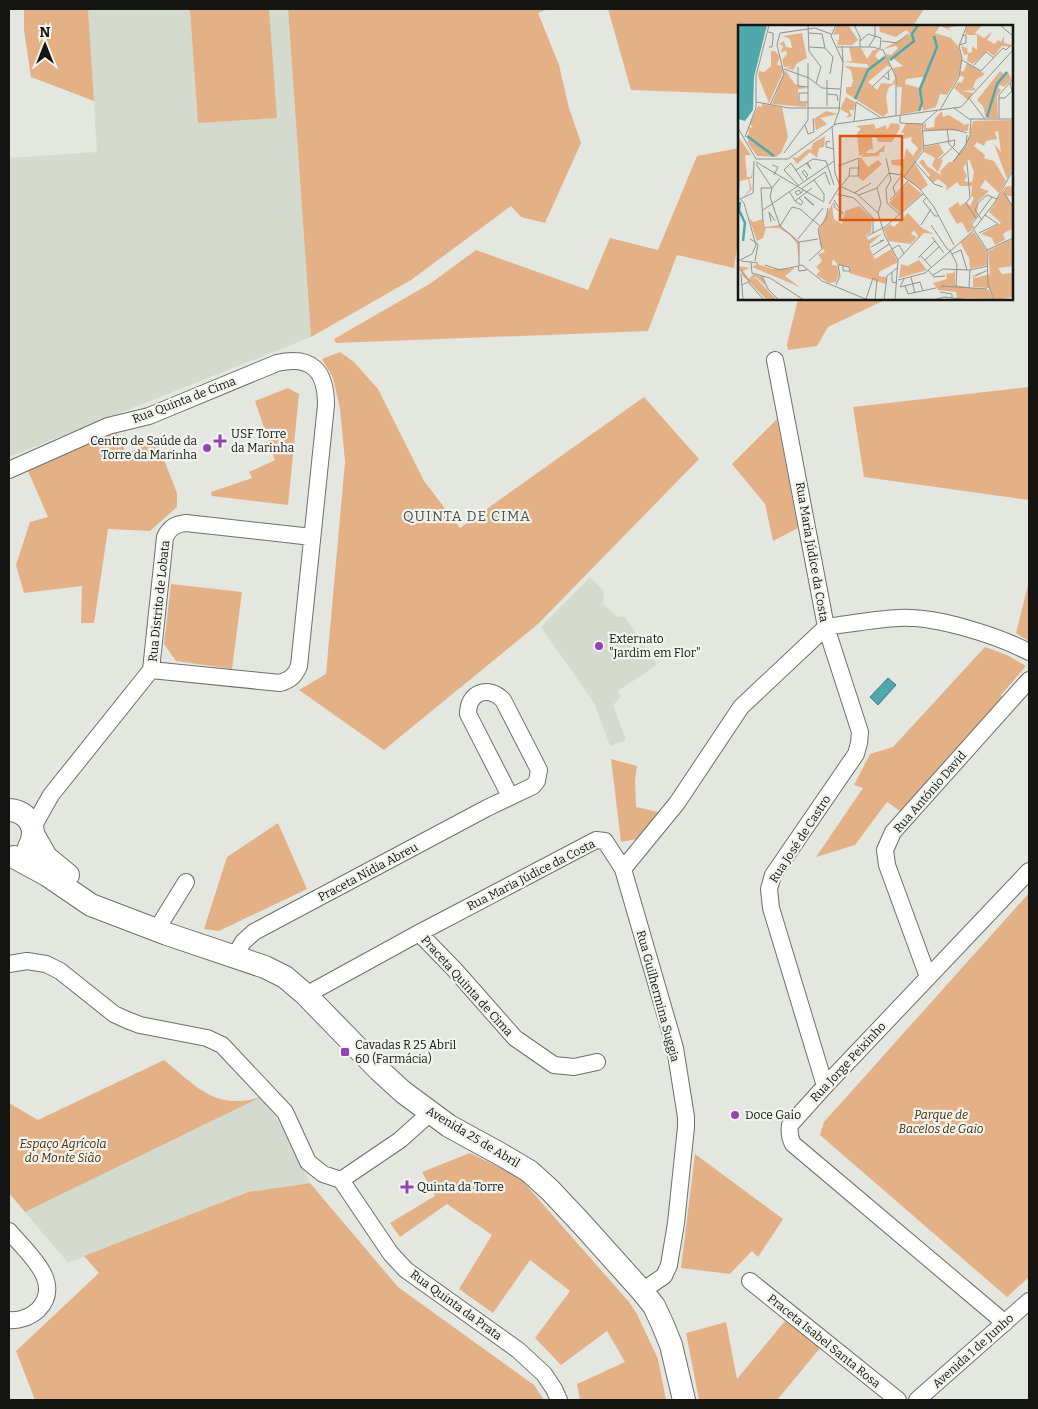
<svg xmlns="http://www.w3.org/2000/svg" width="1038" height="1409" font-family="Bitter,serif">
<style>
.built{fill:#d4dbce}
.green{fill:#e4b187}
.water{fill:#50a8ad;stroke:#3e7c7f}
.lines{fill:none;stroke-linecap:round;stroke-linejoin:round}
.minor-casing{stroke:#6d706b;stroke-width:18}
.secondary-casing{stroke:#6d706b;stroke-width:24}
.minor{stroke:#fff;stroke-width:16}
.secondary{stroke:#fff;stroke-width:22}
.poi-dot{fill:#9443b3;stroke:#f0f4ed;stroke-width:2}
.labels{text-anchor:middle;stroke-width:4.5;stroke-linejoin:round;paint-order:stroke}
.street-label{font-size:12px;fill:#151614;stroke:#f0f4ed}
.poi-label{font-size:12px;fill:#151614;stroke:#f0f4ed;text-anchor:start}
.park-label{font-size:12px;font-style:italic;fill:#4e2b08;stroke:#f0f4ed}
.neighbourhood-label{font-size:14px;letter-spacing:1px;fill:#4e514c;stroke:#f0f4ed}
.inset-river{fill:none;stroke:#50a8ad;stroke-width:2.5}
.inset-road{fill:none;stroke:#91938e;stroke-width:1}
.view{fill:#dd560c;fill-opacity:0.15;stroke:#dd560c;stroke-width:2.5}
.inset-edge{fill:none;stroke:#151614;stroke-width:2.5}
</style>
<rect width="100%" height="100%" fill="#e3e7e0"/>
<path class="built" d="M88,9H288L311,337L9,457V158L97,152Z
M590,577L604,591L603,604L618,617H625L657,665L618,691L621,697L613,705L626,740L610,746L594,703L541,627Z
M261,1097L283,1128L310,1183L248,1192L68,1263L25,1212Z"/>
<path class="green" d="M24,9H88L94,101L31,77L24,30Z
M190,9H269L277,118L198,123Z
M288,9H548L538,13L559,65L569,108L581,143L545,223L521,217L511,206L411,280L311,337Z
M608,9H924L913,26H739V94L631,90Z
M739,148V235L734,268L677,255L648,331L336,343L334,339L431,283L476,250L588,290L610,238L658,250L697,156Z
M798,299H887L828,327L817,346L788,350L787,344Z
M340,352L354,362L378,389L424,481L460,528L644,397L699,459L538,624L384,750L299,690L326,674L345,462L340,409L333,378L322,359Z
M1029,387V500L864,477L853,407Z
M288,388L299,394L288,505L212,496L211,492L252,478L249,472L275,460L255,401Z
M777,419L798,528L773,541L765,504L732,464Z
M115,430L127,454L156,439L177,493V507L150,531L108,529L94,623H81L82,586L24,593L16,565L30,522L48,517L28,471Z
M1029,581V641L1016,633Z
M171,584L242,592L232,669L176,661L164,644Z
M985,647L1007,655L1026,666L1001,695L1004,701L900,811L887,802L855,845L816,857L863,788L854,785L870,754L893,747Z
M611,759L637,766L635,780L636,807L658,812L642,838L621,842Z
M278,823L307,889L219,931L204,929L227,857Z
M1029,893V1277L1007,1297L820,1135L824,1122Z
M164,1060C197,1087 216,1111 261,1097L25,1212L9,1193V1103L38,1120Z
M470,1153L519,1177L629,1302L637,1314L658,1359L666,1400H580L577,1384L625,1362L607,1331L561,1365L535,1338L570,1291L530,1260L493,1313L459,1289L492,1235L447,1204L400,1237L390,1223L435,1196L422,1172Z
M695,1154L783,1219L758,1257L752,1251L730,1274L681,1268Z
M310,1183L398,1287L534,1385L544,1400H35L16,1351L99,1273L84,1256L248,1192Z
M785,1321L821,1347L777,1400H699L686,1333L726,1322L737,1379Z"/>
<path class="water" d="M888,678L896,685L878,705L870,697Z"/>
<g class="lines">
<defs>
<path id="minor" d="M775,360L826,627L860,732L859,743L856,754L773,875L769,889L771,908L825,1086
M9,470L108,426L149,416L277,363C312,355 326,371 326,405L299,666C295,676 290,680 280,683L151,670
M826,627C850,624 875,619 899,618C936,616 996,635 1029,652
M33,827L51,795L151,670L165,537C170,527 176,524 186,523L312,537
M623,869L677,803L741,707L826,627
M157,929L186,882
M419,933L455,970L515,1038L554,1065L574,1067L597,1062
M234,957L243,942L254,932L487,808L533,786L537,781L539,770L503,700C488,685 468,692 468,714L510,796
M9,964L27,961L46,964L60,971L114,1014L127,1020L140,1025L207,1038L222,1045L285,1112L308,1162L323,1174L341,1180
M928,977L887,865L885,850L893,832L1029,680
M306,995L419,933L596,840L605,841L623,869L675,1048L686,1117V1127L676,1223L669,1265L664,1276L642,1291
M341,1180L391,1254L406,1270L518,1350L544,1374L554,1389L559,1400
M341,1180L400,1140L430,1113
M9,1231C26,1252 65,1282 38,1310C30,1317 19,1321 9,1320
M750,1281L898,1400
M1005,1323L793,1144C789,1137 789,1132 790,1125L825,1086L1029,871
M917,1400L1029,1301"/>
<path id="secondary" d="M9,810C29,811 39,830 29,847
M33,834L46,857L68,875
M14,857L47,875L91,905L167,934L265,967L285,977L306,995L379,1070L403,1092L449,1126L502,1155L529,1171L550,1190L581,1223L642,1291L654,1306L662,1323L671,1345L684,1400"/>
</defs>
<use href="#minor" class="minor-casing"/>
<use href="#secondary" class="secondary-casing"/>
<use href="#minor" class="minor"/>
<use href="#secondary" class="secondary"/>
</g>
<g class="poi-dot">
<path d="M217.5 433.5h5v5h5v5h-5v5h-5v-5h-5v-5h5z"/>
<circle cx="207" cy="448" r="5"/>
<circle cx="599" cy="646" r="5"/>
<rect x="340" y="1047" width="10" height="10" rx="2.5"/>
<circle cx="735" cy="1115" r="5"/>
<path d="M404.5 1179.5h5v5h5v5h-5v5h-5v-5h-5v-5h5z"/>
</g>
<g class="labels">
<g class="street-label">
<text transform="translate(184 400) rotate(-21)" y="4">Rua Quinta de Cima</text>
<text transform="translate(812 552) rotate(80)" y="4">Rua Maria Júdice da Costa</text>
<text transform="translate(159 601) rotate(-84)" y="4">Rua Distrito de Lobata</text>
<text transform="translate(930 792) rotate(-49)" y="4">Rua António David</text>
<text transform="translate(800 839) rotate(-57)" y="4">Rua José de Castro</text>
<text transform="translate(368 872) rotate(-28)" y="4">Praceta Nídia Abreu</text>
<text transform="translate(531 875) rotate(-27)" y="4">Rua Maria Júdice da Costa</text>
<text transform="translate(467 986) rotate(48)" y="4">Praceta Quinta de Cima</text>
<text transform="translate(658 996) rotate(75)" y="4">Rua Guilhermina Suggia</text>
<text transform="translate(848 1062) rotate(-47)" y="4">Rua Jorge Peixinho</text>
<text transform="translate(473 1137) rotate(31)" y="4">Avenida 25 de Abril</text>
<text transform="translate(456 1305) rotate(36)" y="4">Rua Quinta da Prata</text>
<text transform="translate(824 1341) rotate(39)" y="4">Praceta Isabel Santa Rosa</text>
<text transform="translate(973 1351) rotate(-42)" y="4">Avenida 1 de Junho</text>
</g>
<g class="poi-label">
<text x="231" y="438">USF Torre<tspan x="231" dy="14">da Marinha</tspan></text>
<text x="197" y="445" text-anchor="end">Centro de Saúde da<tspan x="197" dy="14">Torre da Marinha</tspan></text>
<text x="609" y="643">Externato<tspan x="609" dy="14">"Jardim em Flor"</tspan></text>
<text x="355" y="1049">Cavadas R 25 Abril<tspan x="355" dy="14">60 (Farmácia)</tspan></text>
<text x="745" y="1119">Doce Gaio</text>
<text x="417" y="1191">Quinta da Torre</text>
</g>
<g class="park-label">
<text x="941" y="1119">Parque de<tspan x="941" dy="14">Bacelos de Gaio</tspan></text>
<text x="63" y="1148">Espaço Agrícola<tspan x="63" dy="14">do Monte Sião</tspan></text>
</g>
<g class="neighbourhood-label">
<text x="467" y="521">QUINTA DE CIMA</text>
</g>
</g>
<g transform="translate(738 25)">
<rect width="275" height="275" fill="#e3e7e0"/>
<path d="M99,0H110L120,15L114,20H99L101,16H97L101,15V9L95,10ZM141,0H223L210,3L214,6L202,1L197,8L213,13L220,21L224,34L220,52L209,70L202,69L198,82L185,86L184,81L181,86L162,90L164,62H159L155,43L165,41L155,33L151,36L148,29L153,30L160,23L158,21L145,24L172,9L168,5L158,12L142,7ZM185,52V60L182,63L167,59L168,54ZM229,0H244L237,8L246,13L254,7L249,15L257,19L260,15L263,17L266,11V18L274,20V12L275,22L264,21L256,31L249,26L235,39L229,36L230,29L226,30L223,21L229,23L230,28L234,27V21L239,25V10H227ZM64,8L69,33L59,38L55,45L48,43L55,41L46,42L44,35L49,29L48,26L43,27L45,21L41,19L46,16L48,22L54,23L52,14L45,11ZM111,22L123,23L129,34L135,25L142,24L137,31L141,35L147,31L153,42L149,41L130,57L139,65L143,58L154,59L157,54V59L151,62L148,71L150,87L145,92L108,68V62H113L115,56L113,45L106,41L131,43L129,39L106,37L114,36ZM33,26H37L42,32L39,40L44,41L45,47L31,78L20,51L21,46L26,47L33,41ZM229,38L247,49L238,55L235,62L238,65L224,66L235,68L230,75L216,63L220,57L224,58L226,52L222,51L221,45L225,47ZM47,45L57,59L68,63L60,64V77L69,78L68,82L34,79ZM262,46L266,49L269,46L274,54L266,62L263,60L260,62L263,65L259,71L260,93H248L245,81L239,75ZM108,72L117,77L116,85H111L114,91L108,93L111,89L102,84ZM24,79L44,82L50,112L43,128L38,132L19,131L10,118L11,102L15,103L12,99L20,81L24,82ZM88,86L100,89L82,93L89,99L78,105L76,94ZM204,86L205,92L211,90L227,100L231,98L230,106L186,105L185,99L188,98V103L196,102L197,93ZM275,95V143L269,154L256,119L263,127L260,106L257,107L259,114L248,116L246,121L239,117L236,121L247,130L246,133L256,136L268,156L261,168L247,155L242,163L251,166L240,176L239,191L233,198L237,202L230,208L224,197L219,199L210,184L220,177L222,181L228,177L232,181L236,173L233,171L234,161H222L219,157L209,165L208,160L200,154L195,158L190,153L192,150L181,137L185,134L189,141L203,150L202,146L211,137H216L229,121L235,96ZM231,134L236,147L234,157H230L226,156L229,151L225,143ZM153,98L161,99L162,103L154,117H140L138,111L134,112L135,125L132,124L127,128H137L147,120L146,127H142L141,131L123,132L130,142L140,135L144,139L125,156L120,152L122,133L126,129L121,131L119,108L123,104L118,101L136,99L138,104L148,100L149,105ZM168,98L183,99L185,124L174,140L176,137L190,160L183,165L162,149L164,141L154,140L153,135L166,134L168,123L175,131L180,123L173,116L174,112L165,114L166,108H163ZM0,111L13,130H7L9,152H13L15,143L14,153L11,154L14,164L5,173L12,164L10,154L2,156L0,174ZM87,111L86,122L81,123L79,133L72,127L59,139L54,132L59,133L70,124L76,125L73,124L75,118ZM201,119L206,128L200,133L205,135L200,147L194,140L197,133L186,127L187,122ZM170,157L184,169L162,188L151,178ZM271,161L275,162V171H269L275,182V204L272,205L273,210L271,205L265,209L267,215L257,220L254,213L243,209L263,198L251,187L267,162ZM95,177L99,181L94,180L96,194L104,199L107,186L121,181L134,193L133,208L128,210L130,215L145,208L132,219V224L137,234L153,224L160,237L141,247V251L148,252V259L111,248L112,242L100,240L95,234L94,240L99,241L101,250L98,257L91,258L78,250L82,246L78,242L84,236L80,229L87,227L82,220L81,204ZM170,188L184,203L196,209L186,208L181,213L176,205L173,209L179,212L173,219L150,216L146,204L152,199L156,202ZM11,193L15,197L25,194L27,202L41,200L54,210L61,218V237L59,219L52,210L41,203H28L25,213L19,216ZM236,207L248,225L249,240L232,244L231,233L222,217ZM275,213V241L260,243L264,249L275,248V272L257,275L251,263L235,262V249L237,253L252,249L250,226ZM181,235L189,245L161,253L163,239L169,241ZM19,239L35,244L57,243L47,251L62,262L14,242ZM1,241L12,243L5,246L11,254L15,249L25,252L28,261L18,252L13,254L18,253L39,275H29L5,251ZM217,245V260L251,265L255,274L219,273L218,267L200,265L195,258L209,254L208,249H204L215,248Z" fill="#e4b187" fill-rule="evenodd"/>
<path d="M0,0H29L16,52L15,85L7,96L0,94Z" fill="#50a8ad"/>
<path class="inset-river" d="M152,35L176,16L174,9L180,0M117,74L130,45L147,32M181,86L184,78L182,64L199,22L196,11M249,92L259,59L269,47M9,111L36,131M2,177L1,185L7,198L5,216"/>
<path class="inset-road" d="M70,0L71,26L83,42L78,58M116,0L122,12V22M262,0L275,11M30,7L35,8V14L34,22H31M42,8L77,3L93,9M71,8L84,9L87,23M122,16L130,9L143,13L142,23M144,16L159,18L170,9M221,20L228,18V11L224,10M104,21L105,37M131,21L137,12V0M71,22L87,23L95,32L92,49M99,22H135L145,25L158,52V91M224,35L243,46L265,23L268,25L272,21M236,40L248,27L256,33M60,42V61L70,62M46,44L71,53L84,63L102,64M145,51L151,55L150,46M134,62L154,43M70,68H61V77H70M89,69L99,70L100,76M231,73L247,94M261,73H267L274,66L272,58M18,77L51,83H102M32,80L46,49L39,20L42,8M89,81V55M216,83L231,94H275M202,85L221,52L224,33L221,21L229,0M162,90V98L184,99M261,94V70L275,54M116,97L118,77L143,93M67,100L70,109L76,107L75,93M96,100L101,86L105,37L93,11L98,0M94,101L97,148L102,161L119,169L140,188L147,211L160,235L157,275M0,103L18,134H50L98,99L223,82L275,25M209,104L211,119L221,129M184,106L215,104L229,108M232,109L233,94M229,110L228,119L215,137L227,123L232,110M7,112L18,83V51L31,0M92,116L88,117V122L96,124M186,121L217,115L216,121L202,134M46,128L70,95V38M148,133L153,155L148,164L149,178L162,190M176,136L196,159L205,162M18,137L86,177M229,137L232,173L228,178L238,193M53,138L46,145L60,160M53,138L65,156M68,138L73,144L69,137M18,139L34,163M34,140L40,142L36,150M100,141L121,133L120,151H111M58,145L75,134L88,136L96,160M151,148L163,150L181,163L196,182L216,220M68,152L70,150L66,145L64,147L68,152L69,154M166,152L186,125L184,99L200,85M42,153L34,163L32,172L42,201L61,217V240M76,155L86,169V176M104,160L111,151L112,143H121M139,163L143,178L140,188M63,164L87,147L92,160M51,166L57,176L63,180L65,177L61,173L57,176M63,168L61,165L57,167L59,170L63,168L64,167L65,165M116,168L133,158M266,168L275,182M99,169L116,173L135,193V208M157,169L155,162L164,150M121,170L139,163L151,148M66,172H67L76,180H75ZM61,173L74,163M188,173L185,176L197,191H200M2,174L15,168L16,136M152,175L170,156M91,179L102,161M95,181L105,189L96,175M25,185L96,136M244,195L237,185L241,177L249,170L259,174M25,197L23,163H34M33,197L31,187L37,196M234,199L254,172M183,200L193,184M193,200L210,225M42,201L54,182L62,184L82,201M236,205L249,225L250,259L256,275M241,208L260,199L247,190M129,211L147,202L185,169M194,212L206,228M12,214L20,219L17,236M60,214L85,183M61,217L80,214M133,222L146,215L142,216M154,224L161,220L166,229M211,224L219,239L218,262M249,225L275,213M214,229L223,225L229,245M135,230L151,219M182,230L193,242M180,233L197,216M160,235L182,211M187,235L201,222M0,236L14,229L18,220L6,178L2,174M3,236L20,238M71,236L84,224L80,204L88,194L90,183M13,238L14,248L32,253L66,275M27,240L42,245L60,241M0,242L12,257M69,245L61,246L60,241L64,240L84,256L130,275M190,245L196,252L207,251M154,247V257L159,258M242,248L237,251L250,245M3,249L5,274M195,250L205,244L232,245L250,241M24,251L30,264L41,275M173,252L177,268M166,254L162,262L182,257L185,266M160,255L187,248L233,208L257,177L275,145M4,260L10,257L26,275M98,260L102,251L100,240H104L106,241L111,242L112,246H105V240M167,261L170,269L198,263M203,261L249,264M231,263L232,245M202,267L214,269V273M128,274L135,253L139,255L137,275M146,275L149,251L159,243M196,275L206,272L234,275"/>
<path class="view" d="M102,111H164V195H102Z"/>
<rect width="275" height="275" class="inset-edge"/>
</g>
<rect width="1038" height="1409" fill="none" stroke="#151614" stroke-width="20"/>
<g transform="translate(45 45)" stroke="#f0f4ed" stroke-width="4" paint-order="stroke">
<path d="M0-4L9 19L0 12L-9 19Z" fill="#151614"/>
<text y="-8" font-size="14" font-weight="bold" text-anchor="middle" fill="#151614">N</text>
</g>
</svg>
